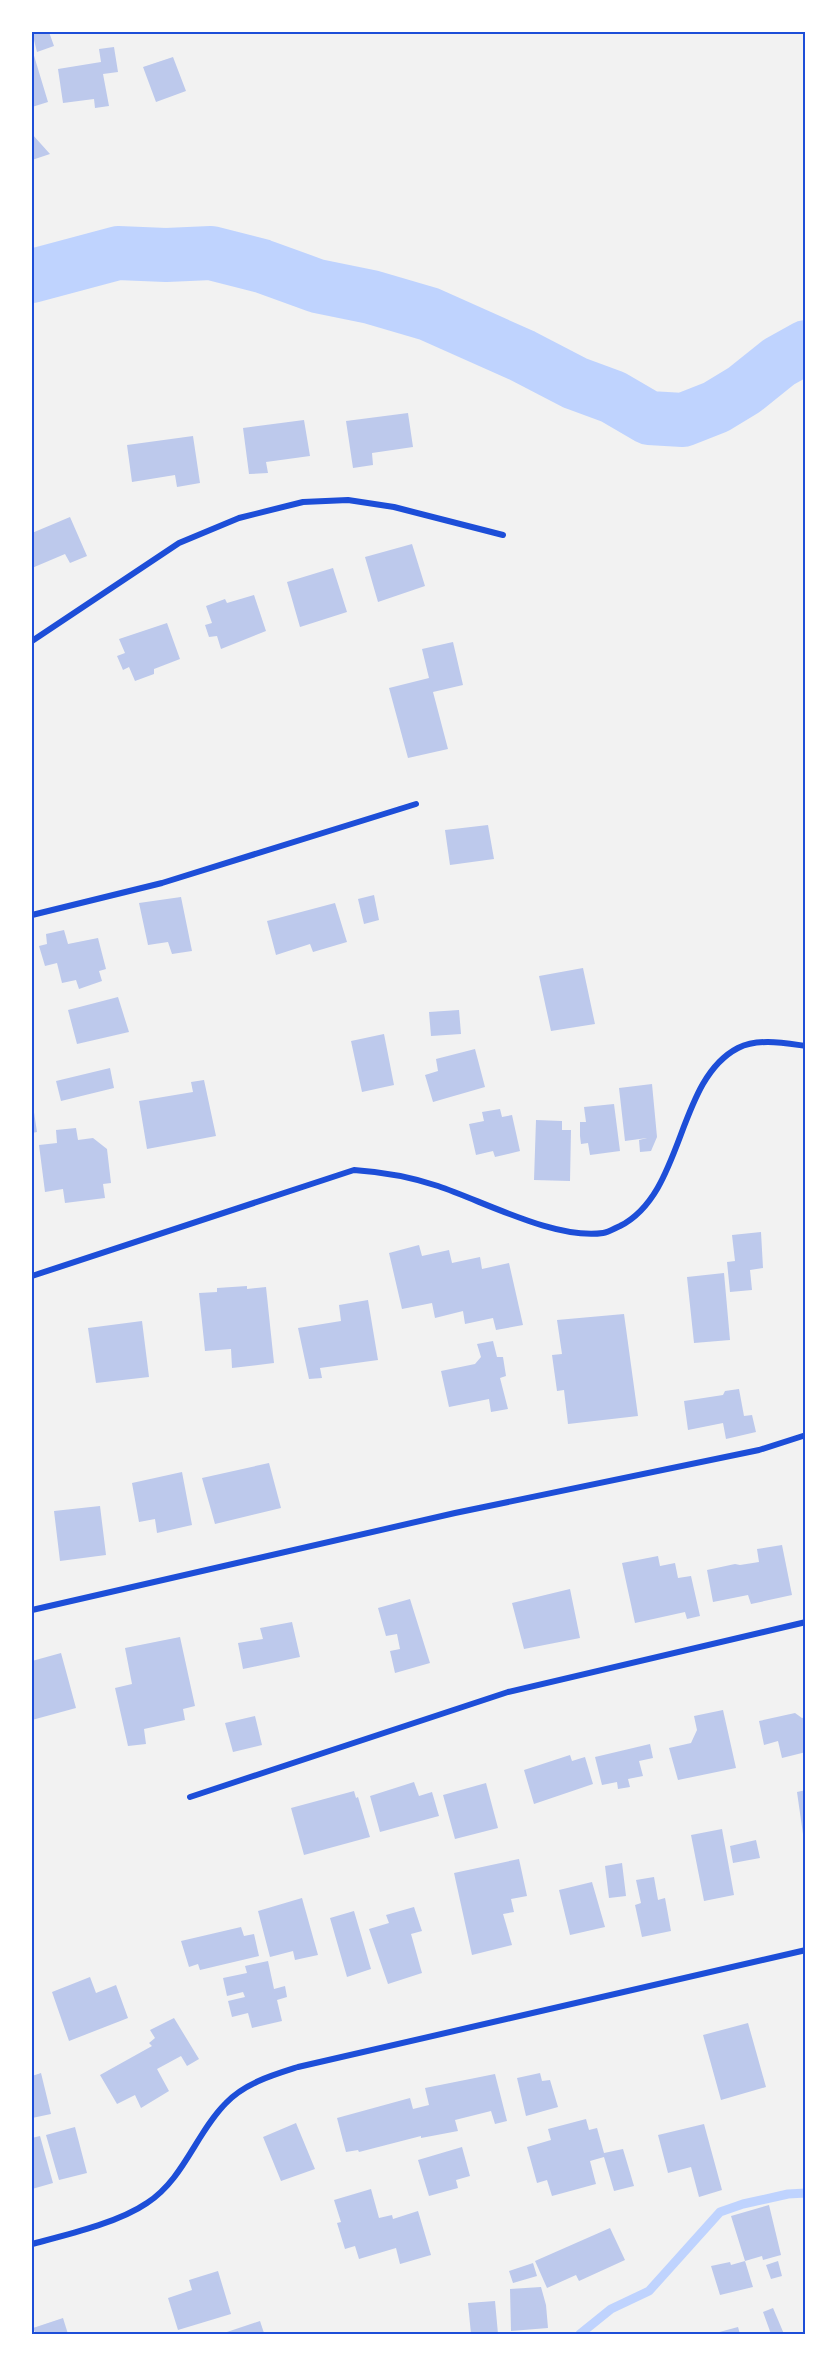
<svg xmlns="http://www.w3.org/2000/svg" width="837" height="2366" font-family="Raleway,sans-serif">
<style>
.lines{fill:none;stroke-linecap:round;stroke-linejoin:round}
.stream{stroke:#bfd3fe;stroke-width:9}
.river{stroke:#bfd3fe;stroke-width:54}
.building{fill:#bdc9ec}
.minor{stroke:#1d4ed8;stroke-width:6}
.neatline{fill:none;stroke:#1d4ed8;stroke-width:2}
</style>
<rect width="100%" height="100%" fill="#f2f2f2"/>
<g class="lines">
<path class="stream" d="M580,2334L611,2309L649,2291L720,2212L743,2204L788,2194L806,2193"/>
<path class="river" d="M32,276L118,253L166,255L211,253L262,266L317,286L371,297L429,314L523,356L575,383L613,397L649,418L683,420L716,407L744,390L779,362L806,347"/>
</g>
<path class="building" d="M32,32H49L54,46L37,52Z
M114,47L118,72L103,74L109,106L95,108L94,99L63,103L58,69L101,62L99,49Z
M32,49L48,102L32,107Z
M173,57L186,91L156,102L143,67Z
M32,134L50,154L32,160Z
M408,413L413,447L372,453L373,465L353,468L346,421Z
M304,420L310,456L266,462L268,473L249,474L243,428Z
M193,436L200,483L177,487L175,475L132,482L127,445Z
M70,517L87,556L70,563L65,554L32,568V533Z
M412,544L425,586L378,602L365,557Z
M333,568L347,612L300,627L287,582Z
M254,595L266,631L221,649L217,636L209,637L205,625L212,623L206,606L225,599L227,603Z
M167,623L180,659L154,669V674L135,681L129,667L123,670L117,656L125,653L119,639Z
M453,642L463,685L433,692L448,749L408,758L389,688L429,678L422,649Z
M488,825L494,859L450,865L445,830Z
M374,895L379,920L364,924L358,899Z
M181,897L192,951L172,954L168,942L148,945L139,903Z
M335,903L347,942L313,952L310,944L276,955L267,921Z
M64,930L68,944L98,938L106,969L99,971L102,981L79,989L76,980L62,983L57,963L45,966L39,946L47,944L46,934Z
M583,968L595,1024L551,1031L539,976Z
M118,997L129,1032L77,1044L68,1010Z
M459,1010L461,1034L431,1036L429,1012Z
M384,1034L394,1085L362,1092L351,1041Z
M475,1049L485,1087L433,1102L425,1075L438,1071L436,1059Z
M110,1068L114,1088L61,1101L56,1081Z
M204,1080L216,1136L147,1149L139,1101L193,1092L191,1082Z
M652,1084L657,1137L651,1151L640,1152L639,1140L647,1138L625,1141L619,1088Z
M32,1099L37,1132L32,1133Z
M614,1104L620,1151L590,1155L588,1143L581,1144L580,1136V1122H586L584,1107Z
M500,1109L502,1117L512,1115L520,1151L495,1157L493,1151L476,1155L469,1124L484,1121L482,1112Z
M536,1120L562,1121V1130H571L570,1181L534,1180Z
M76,1128L78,1140L93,1138L107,1149L111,1183L103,1184L105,1198L65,1203L63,1189L45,1192L39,1145L57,1143L56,1130Z
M761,1232L763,1268L750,1270L752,1290L730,1292L727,1262L735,1261L732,1235Z
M419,1245L422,1256L449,1250L452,1263L480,1257L482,1269L509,1263L523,1325L496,1330L493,1318L465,1324L463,1311L435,1318L432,1303L402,1309L389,1253Z
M724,1273L730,1340L694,1343L687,1277Z
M247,1286V1289L266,1287L274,1363L232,1368L231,1349L205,1351L199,1293L217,1292V1288Z
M368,1300L378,1360L320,1368L322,1378L309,1379L298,1328L341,1321L339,1305Z
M624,1314L638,1416L568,1424L564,1390L557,1391L552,1355L562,1354L557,1320Z
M142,1321L149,1377L96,1383L88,1328Z
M493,1341L497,1357H503L506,1376L500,1378L508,1409L491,1412L489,1399L449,1407L441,1371L475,1364L481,1357L477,1344Z
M739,1389L744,1416L752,1415L756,1432L726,1439L723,1423L688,1430L684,1401L723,1395L725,1391Z
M269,1463L281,1508L215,1524L202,1478Z
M182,1472L192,1525L157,1533L155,1519L139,1522L132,1483Z
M100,1506L106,1555L60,1561L54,1511Z
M782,1545L792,1595L751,1604L748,1595L713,1602L707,1570L735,1564L740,1565L759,1562L757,1549Z
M658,1556L660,1566L675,1563L678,1578L691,1576L700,1616L687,1619L685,1612L635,1623L622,1563Z
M570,1589L580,1638L524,1649L512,1603Z
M410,1599L430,1663L395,1673L390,1651L400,1649L397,1634L386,1636L378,1608Z
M292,1622L300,1657L243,1669L238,1643L263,1639L260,1628Z
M180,1637L195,1706L183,1709L185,1720L144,1729L146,1744L128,1746L115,1688L132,1684L125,1648Z
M61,1653L76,1708L32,1720V1661Z
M723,1710L736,1768L678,1780L669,1748L691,1743L697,1730L694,1716Z
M795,1713L802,1718L806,1717V1752L782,1758L778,1741L764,1745L759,1721Z
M255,1716L262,1745L233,1752L225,1723Z
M650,1744L653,1758L639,1761L643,1776L628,1779L630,1787L618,1789L617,1782L602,1785L595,1757Z
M570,1755L572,1761L585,1757L593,1784L534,1804L524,1770Z
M414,1782L419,1796L432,1792L439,1816L380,1832L370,1796Z
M486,1783L498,1828L455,1839L443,1795Z
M806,1790V1840L804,1841L797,1792Z
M354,1791L356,1798L358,1797L370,1837L304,1855L291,1808Z
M722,1829L734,1895L704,1901L691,1835Z
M756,1840L760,1858L733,1863L730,1846Z
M519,1859L527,1896L511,1899L514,1912L503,1914L512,1945L472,1955L454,1873Z
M622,1863L626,1896L609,1898L605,1866Z
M654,1877L658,1900L665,1898L671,1931L642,1937L635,1905L641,1903L636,1880Z
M592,1882L605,1927L570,1935L559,1890Z
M302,1898L318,1955L295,1960L293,1951L270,1957L258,1911Z
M414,1907L422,1931L411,1934L422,1973L388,1984L369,1929L389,1923L386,1915Z
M354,1911L371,1969L347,1977L330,1918Z
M241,1927L244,1936L254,1934L259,1956L200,1970L198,1964L189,1967L181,1941Z
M268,1961L274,1989L285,1986L287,1997L277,2000L282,2021L252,2028L248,2013L232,2017L228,2001L245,1997L243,1992L227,1996L223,1978L247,1973L245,1966Z
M90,1977L96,1993L116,1985L128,2018L69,2041L52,1992Z
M174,2018L199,2059L187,2066L181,2056L157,2069L169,2091L141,2108L135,2095L117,2104L100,2075L152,2046L149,2043L155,2038L150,2030Z
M748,2023L766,2087L721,2100L703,2035Z
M41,2073L51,2114L32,2118V2076Z
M540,2073L542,2081L550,2080L558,2107L526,2116L517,2078Z
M495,2074L507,2121L495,2124L491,2111L455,2120L458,2131L421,2138V2136L359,2152L358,2150L346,2152L337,2118L410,2098L413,2109L429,2105L425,2088Z
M586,2119L589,2130L597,2128L604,2153L623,2149L634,2186L614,2191L604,2157L590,2161L596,2184L552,2196L547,2180L537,2183L527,2147L551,2140L548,2129Z
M296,2123L315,2169L281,2181L263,2137Z
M704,2124L722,2190L699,2197L691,2167L668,2173L658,2135Z
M75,2127L87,2173L59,2180L46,2135Z
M40,2136L53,2183L32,2189V2138Z
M462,2147L470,2176L456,2180L458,2188L429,2196L418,2160Z
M371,2189L379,2218L392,2215L393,2219L418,2211L431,2255L400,2264L396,2248L359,2259L355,2246L345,2249L337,2223L341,2222L334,2200Z
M769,2205L781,2255L763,2260L762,2256L745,2261L753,2287L720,2295L711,2266L730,2262L731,2265L745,2261L731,2216Z
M610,2228L625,2260L579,2281L576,2275L547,2288L535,2261Z
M778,2261L782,2276L771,2279L766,2265Z
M533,2263L537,2276L513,2283L509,2271Z
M218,2271L231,2314L178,2330L168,2298L192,2290L189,2280Z
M541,2287L546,2305L548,2328L511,2331L510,2289Z
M495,2301L498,2334H471L468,2303Z
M773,2308L784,2334H771L763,2312Z
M63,2318L68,2334H36L33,2328Z
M260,2321L264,2333L221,2334Z
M738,2327L740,2334H712Z"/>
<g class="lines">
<path class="minor" d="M32,641L179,543L239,518L303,502L348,500L394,507L503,535
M32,915L162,883L416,804
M32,1276L354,1170C383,1172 411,1177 438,1186C485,1202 556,1240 603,1233C609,1232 615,1228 620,1226C685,1193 676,1080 738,1048C758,1038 784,1043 806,1046
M32,1610L455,1513L759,1450L806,1435
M190,1797L508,1692L806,1622
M32,2244C66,2235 118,2223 147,2203C184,2179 196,2133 226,2103C245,2083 273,2075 298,2067L806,1950"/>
</g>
<rect width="837" height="2366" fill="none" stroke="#ffffff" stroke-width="66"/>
<rect x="33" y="33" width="771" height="2300" class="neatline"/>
</svg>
